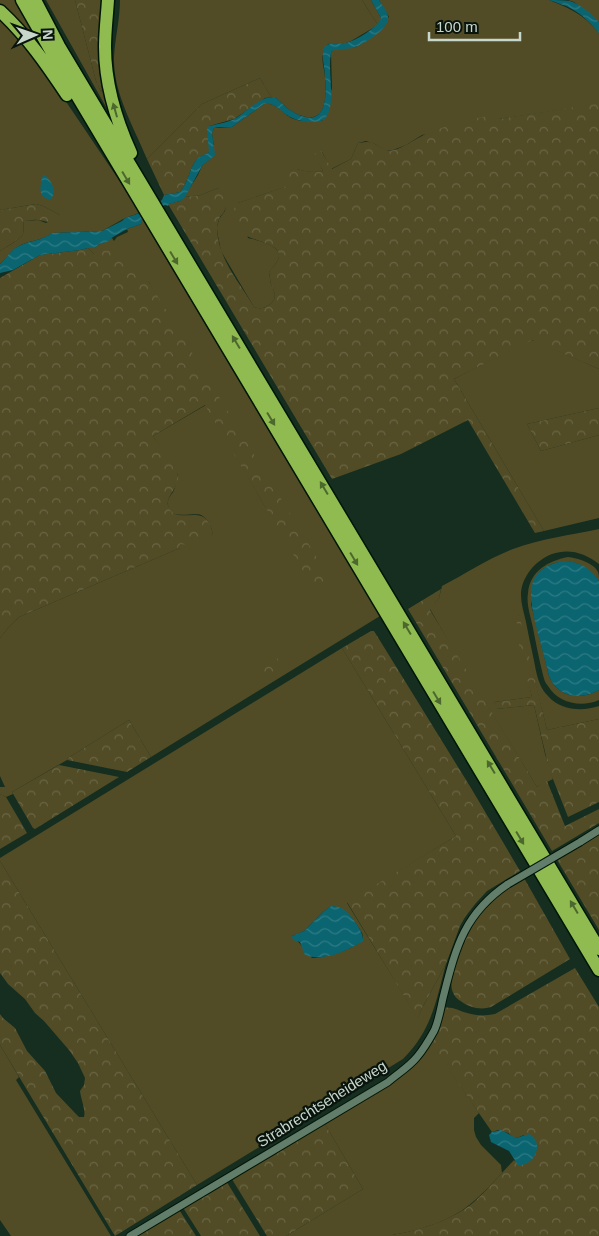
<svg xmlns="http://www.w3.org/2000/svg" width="599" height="1236" font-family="Arial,sans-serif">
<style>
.green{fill:#524c26;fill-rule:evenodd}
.forest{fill:url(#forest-crowns)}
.water{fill:url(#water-waves)}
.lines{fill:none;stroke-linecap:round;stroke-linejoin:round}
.minor-casing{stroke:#001608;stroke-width:9}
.motorway-casing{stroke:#001608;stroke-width:15}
.minor{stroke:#627d6a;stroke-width:7}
.motorway{stroke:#90bb50;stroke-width:12}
.minor-bridge-casing{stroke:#001608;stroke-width:9;stroke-linecap:butt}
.minor-bridge{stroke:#627d6a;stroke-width:7}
.oneway{fill:#4c682e}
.labels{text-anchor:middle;stroke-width:4.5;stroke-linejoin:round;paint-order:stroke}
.street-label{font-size:15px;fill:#c8d7cc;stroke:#09140d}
</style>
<defs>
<pattern id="forest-crowns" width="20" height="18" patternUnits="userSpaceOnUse" patternTransform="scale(1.25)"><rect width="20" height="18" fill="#524c26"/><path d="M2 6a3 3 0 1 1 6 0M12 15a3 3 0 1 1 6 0" fill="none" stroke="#696544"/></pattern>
<pattern id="water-waves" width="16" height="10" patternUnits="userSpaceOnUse" patternTransform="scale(1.25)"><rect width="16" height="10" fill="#0b6571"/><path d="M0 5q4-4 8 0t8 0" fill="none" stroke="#2d7a84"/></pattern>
</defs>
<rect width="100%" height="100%" fill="#152e1f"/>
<path class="green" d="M0,0H17L43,47L53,68L0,6Z
M46,0H75L96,81L101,92L102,89C99,59 99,30 101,0H106L103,44L120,132Z
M120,0H362L378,25L351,41L346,43L328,44C326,47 323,51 323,54C321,61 325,70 325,78C327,102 325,129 293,112C286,108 281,102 275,97H271L260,78L202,104L147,159C134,127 113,93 114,57C115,38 120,19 120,0Z
M379,0H549C571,9 583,14 599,33V104L499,119L422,135L406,145L393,150H385L375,144L366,141L358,143L351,159L331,169L322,152L314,154L323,171C314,173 306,172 297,169L288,186L238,203L248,238C256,240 278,244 279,255C280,260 272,268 269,272C270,276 270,281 271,284C275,293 278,299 269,305C264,309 260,309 254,307L221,251L218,236L217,228L219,219L225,211L226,204L218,188L201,195L184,197L198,175L202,166L212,157L214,147L212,133L214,128L232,127L264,104C279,102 283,117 297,120C304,122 314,120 322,121L332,88L331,53L332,51L335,49L356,47L389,17Z
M568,0H599V22L574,2Z
M0,17L44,69L127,192L139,213L125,218L102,231L52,233C43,241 28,240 17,247C11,251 6,259 0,264V251C5,248 21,239 23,234C24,229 23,226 24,221L38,220L46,223L60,215L43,206L36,204L0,210Z
M142,218L380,616L151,757L129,720L68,758L67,760L12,792L13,794L6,797L0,794V787H5L0,776V638L8,628L19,617L180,548V544L213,534C211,527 208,518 201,515C192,512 168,521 168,504C167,498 172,495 174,490C176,485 177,480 178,475L153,436L206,405L267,510L149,282L94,254L88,248H95C99,243 106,241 112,238L114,241L117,237L128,232L127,229L141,224Z
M530,340L536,341L599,369V408L527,424L541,451L599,435V518L544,531L454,379Z
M599,529V564C585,553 569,548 552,554C536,560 521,577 521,595C521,604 524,613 526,622C529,638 533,655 536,671C538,680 541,689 548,696C560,710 582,712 599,706V719L547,730L518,614V636L532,697L494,702L497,709L534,705L545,754L553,779L537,787L454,651L430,609L439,598L442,586C465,574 489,558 513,549C540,539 571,535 599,529Z
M568,557C577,558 594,563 598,572C599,574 599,578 599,581C584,559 559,555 539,572L531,604L549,676C557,697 580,701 599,690V700C581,708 558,703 548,686C545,683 544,679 543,675C539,659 536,644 533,628C531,617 526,605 528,593C530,571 548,561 568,557Z
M342,648L456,836L347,903L418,1018L421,1010L446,964C436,1001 432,1030 403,1059L197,1185L0,861V858ZM331,906C343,906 357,922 362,933C363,935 363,938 363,941C347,951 330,957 312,958C304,950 300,942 292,936L304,931L323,912Z
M0,1045L19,1077L16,1080L111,1236H11L0,1220Z
M436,1050L479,1113L474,1118V1130L476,1137L481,1145L501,1165L502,1173C493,1183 484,1192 474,1201C452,1221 421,1230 392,1235V1236H286L363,1189L322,1119Z"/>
<path class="forest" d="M75,0H101C99,30 99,59 102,89L101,92L96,81Z
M362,0H371L381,18V21L378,25Z
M260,78L271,97L265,98L234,119L209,126V152C206,154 201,156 198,158C189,167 189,182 180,192L164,195L147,159L202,104Z
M595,104H599V369L532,340L454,379L544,531L535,533L468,420L401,454L332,479L168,204L180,201L184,197L201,195L218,188C225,196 229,203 224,212C222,215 220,216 219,219C217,224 217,232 218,238C222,263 241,285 254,307C260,309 264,309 269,305C278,299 275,293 271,284C270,281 270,276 269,272C272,268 279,261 279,256C279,241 246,242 238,229C235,223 235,215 234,209L238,203L287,186L288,174L292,170L297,169L305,171L315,172L323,171L313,154L321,151L332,169L351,159L358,143C361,143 363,142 366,142C377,141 383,153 394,150C405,147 413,140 422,136C435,129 484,114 497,116L499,119Z
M36,204L43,206L60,215L59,221C49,224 47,221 38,220C33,219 29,221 24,221C23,226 24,229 23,234C22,238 5,248 0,251V210Z
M88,248L94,254L98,251L122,250L149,282L328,576L326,587L316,593L205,405L153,436C158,443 177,469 178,476C180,488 163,497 169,508C176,523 198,508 207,520C210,524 212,530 213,534L189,545L180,544V548L19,617L8,628L0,638V278L40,255L80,250Z
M599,408V435L541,451L527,424Z
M441,589L439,598L430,610L537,787L547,781L565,826L599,809V823L552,851L408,609Z
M519,614L547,730L599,719V802L568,817L549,769L534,705L496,709L494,702L532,697C528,680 511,628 519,614Z
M371,631H374L471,788L520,871L487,891L476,903L465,917L460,926L446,964L421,1010L418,1019L347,902L456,836L342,648Z
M277,658L281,664C281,677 272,679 262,670C264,662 268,658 277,658Z
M129,720L151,757L127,772L67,760L68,758Z
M59,765L119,777L35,829L33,828L12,792Z
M0,794L6,797L27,833L0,849Z
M599,832V930L556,858Z
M0,861L197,1185L115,1236L0,1045V1014L3,1018L15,1028L27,1051L45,1071L56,1093L75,1113L79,1117H84C86,1111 81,1099 80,1091L84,1085L85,1078L78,1063L69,1050L44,1021L35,1013L25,999L8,984L0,973Z
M524,878L570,959L491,1007C482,1010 470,1008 462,1002C457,999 454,996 452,990C447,968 474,918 489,902C498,892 512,886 524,878Z
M575,968L599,1007V1236H392V1235C420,1230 451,1221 474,1202C488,1189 501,1174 514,1160L515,1161L524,1135L516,1138L513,1137L508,1133L498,1130L492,1132L436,1051L391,1078L422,1050L443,1008C452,1006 459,1011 467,1013C477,1016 485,1016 495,1014Z
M322,1119L363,1189L286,1236H267L230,1176Z
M225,1179L260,1236H201L182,1206Z
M178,1208L196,1236H133Z"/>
<path class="water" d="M371,0H379C382,5 388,12 388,17C390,28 364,44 355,47C348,50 339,48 332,51C325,66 340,113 321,121C317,122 313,122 310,122C302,121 294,120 287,115C279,110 275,102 264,104L232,127H219L214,128L212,133L215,155L202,166L185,197L180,201L169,204L168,206L165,205L143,218L141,224L127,229L113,237L107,242L99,244L95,248H88L80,250L40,255L13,270L0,273V264C6,259 10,251 17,247C27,241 44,240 52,233L102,231L122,221L125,218L140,213L162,200L164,195L180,192C189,182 189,167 198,158C201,156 206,154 209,152L207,129L209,126C216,124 225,123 232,120C246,114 258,96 275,97C281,102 286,108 293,112C325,130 327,101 325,77C325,66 320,55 325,46C331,42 338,44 345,43C354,42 379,27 381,18Z
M549,0C556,0 563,0 570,1C580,4 592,14 599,22V33C591,24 583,15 572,9C565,5 557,3 549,0Z
M43,175H45C52,182 57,191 51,199C37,199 40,185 43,175Z
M563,561C578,561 590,567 599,581V690C580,701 557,697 549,676C545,660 541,645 537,630C530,600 521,569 563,561Z
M331,906C336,906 339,907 343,909C351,915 364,931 363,941C347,951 324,962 305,955L300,942L293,940L292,936L304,931L323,912Z
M501,1130L516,1138L529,1134C545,1142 535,1166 518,1165L509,1151L491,1142L489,1135L492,1132Z"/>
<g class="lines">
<defs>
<path id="minor" d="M580,842L599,830
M130,1236L388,1082C397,1074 409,1067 417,1057C423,1050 429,1040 434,1031C439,1021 441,1005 444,994C456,946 465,913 508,884"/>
<path id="motorway" d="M22,0L63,72L599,970
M35,0L59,46L599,949
M108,0C107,16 105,31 105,47C105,84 116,120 131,153
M0,11C27,36 47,65 67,95"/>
</defs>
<use href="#minor" class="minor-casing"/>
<use href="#motorway" class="motorway-casing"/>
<use href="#minor" class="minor"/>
<use href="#motorway" class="motorway"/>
<defs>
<path id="minor-bridge" d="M508,884L580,842"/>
</defs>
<use href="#minor-bridge" class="minor-bridge-casing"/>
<use href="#minor-bridge" class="minor-bridge"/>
</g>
<defs><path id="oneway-solid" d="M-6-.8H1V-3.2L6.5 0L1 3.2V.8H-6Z" transform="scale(1.25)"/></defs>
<g class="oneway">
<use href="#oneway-solid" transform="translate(115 110) rotate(-106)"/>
<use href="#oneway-solid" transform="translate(126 178) rotate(59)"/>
<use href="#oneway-solid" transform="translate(174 258) rotate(59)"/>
<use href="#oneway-solid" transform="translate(236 342) rotate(-121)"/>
<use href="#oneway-solid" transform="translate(271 419) rotate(59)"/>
<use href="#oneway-solid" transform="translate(324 488) rotate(-121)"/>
<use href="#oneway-solid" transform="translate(354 559) rotate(59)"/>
<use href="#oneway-solid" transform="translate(407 628) rotate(-121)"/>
<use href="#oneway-solid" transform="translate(437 698) rotate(59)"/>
<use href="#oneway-solid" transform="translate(491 767) rotate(-121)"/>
<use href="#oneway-solid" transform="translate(520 838) rotate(59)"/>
<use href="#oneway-solid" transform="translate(574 907) rotate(-121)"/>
</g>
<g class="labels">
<g class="street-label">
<text transform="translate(322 1104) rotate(-32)" y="5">Strabrechtseheideweg</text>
</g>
</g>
<g transform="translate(35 35) rotate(88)" stroke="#09140d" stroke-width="4" paint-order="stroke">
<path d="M0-4L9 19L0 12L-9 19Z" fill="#c8d7cc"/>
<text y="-8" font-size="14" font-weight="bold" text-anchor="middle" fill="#c8d7cc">N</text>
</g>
<path d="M429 32v8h91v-8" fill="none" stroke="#c8d7cc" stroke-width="2.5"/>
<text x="436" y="32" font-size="15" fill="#c8d7cc" stroke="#09140d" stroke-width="4" paint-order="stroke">100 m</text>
</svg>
